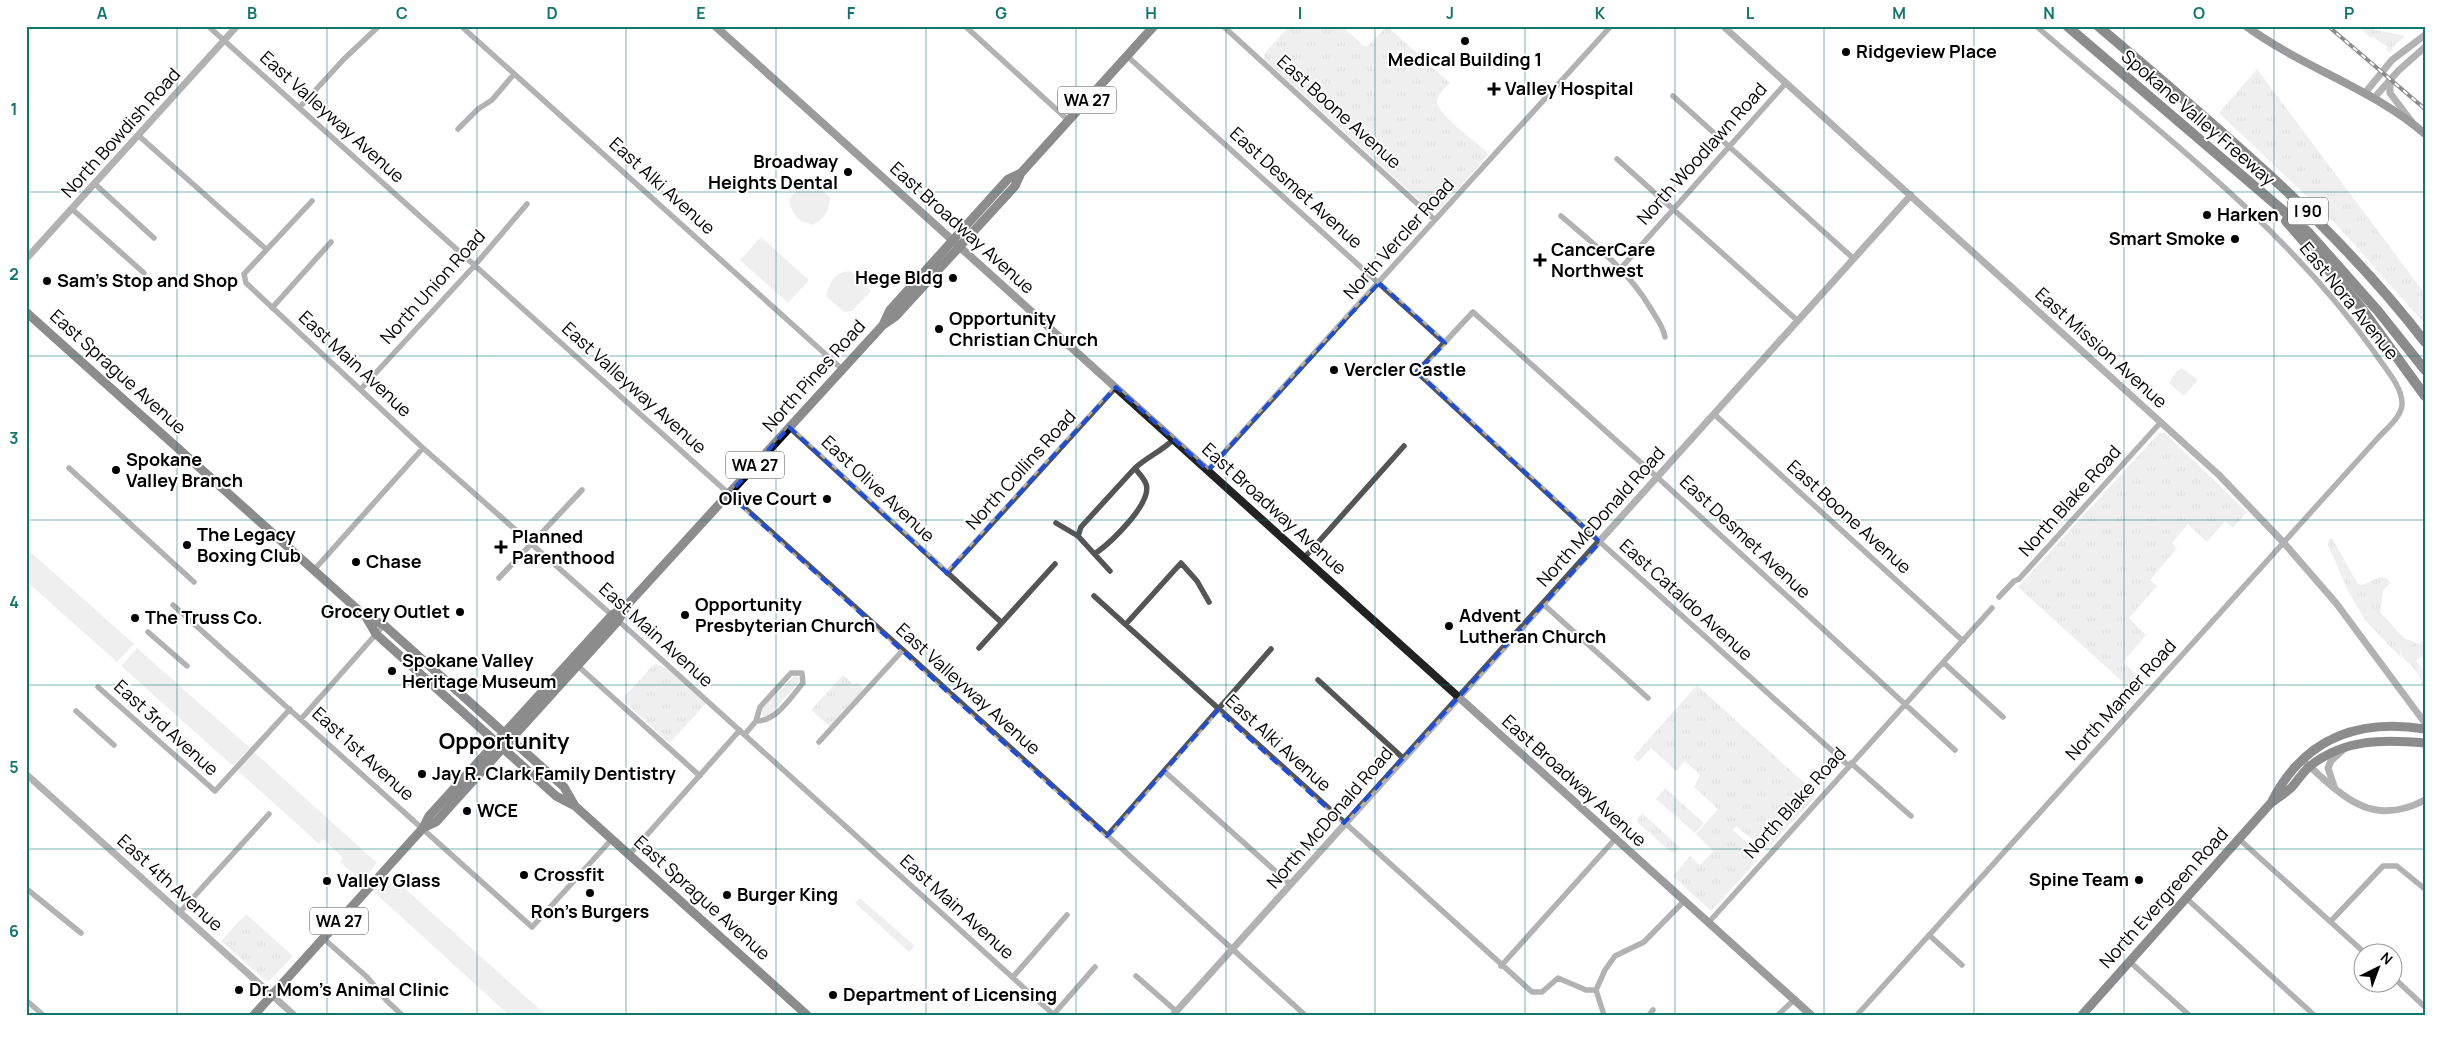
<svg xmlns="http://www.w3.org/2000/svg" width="2451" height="1041" font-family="Manrope,sans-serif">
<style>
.grass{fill:url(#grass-tufts)}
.forest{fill:url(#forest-firs)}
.park{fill:#dcdcdc}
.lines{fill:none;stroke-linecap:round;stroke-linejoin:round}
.minor{stroke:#555;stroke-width:5.5}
.tertiary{stroke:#555;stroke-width:7}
.secondary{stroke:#222;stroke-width:8}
.primary{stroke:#000;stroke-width:9}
.motorway{stroke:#000;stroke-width:10}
.rail-casing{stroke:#000;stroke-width:4}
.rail{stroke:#fff;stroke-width:2;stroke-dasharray:5.5;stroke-linecap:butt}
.marked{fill:none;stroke:#1d4ed8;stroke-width:4;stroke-dasharray:10 6;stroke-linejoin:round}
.grid{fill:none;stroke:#0f766e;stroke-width:1;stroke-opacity:0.55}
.poi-dot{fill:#000;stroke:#fff;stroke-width:2}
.labels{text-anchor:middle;stroke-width:4;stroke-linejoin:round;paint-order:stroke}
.shield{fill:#fff;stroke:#4c4c4c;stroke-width:1}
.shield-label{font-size:16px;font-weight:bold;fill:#000}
.poi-label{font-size:18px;font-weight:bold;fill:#000;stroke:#fff;text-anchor:start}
.street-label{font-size:18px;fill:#000;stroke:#fff}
.district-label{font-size:22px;font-weight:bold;fill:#000;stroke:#fff}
.neatline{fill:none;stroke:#0f766e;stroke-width:2}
.grid-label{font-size:16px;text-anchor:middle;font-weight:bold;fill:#0f766e}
</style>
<defs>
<pattern id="grass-tufts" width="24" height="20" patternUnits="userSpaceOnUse" patternTransform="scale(1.25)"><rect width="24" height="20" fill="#dcdcdc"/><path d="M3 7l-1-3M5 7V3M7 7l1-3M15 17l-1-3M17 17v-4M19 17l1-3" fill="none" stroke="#bbb"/></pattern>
<pattern id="forest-firs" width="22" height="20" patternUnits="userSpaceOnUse" patternTransform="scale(1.25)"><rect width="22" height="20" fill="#dcdcdc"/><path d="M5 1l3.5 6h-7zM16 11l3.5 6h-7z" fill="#bbb"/></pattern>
</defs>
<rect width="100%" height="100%" fill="#fff"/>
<path class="grass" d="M1289,26H1342L1364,46H1368L1387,26L1450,83C1445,88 1437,94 1437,102C1439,116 1476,142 1487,152L1488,155L1439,210L1431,211L1264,59V54Z
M2357,26L2405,36L2393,47L2390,53L2386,50L2387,47L2373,37L2371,38Z
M2257,69L2425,294V324L2334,222L2219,113Z
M2159,433H2165L2247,512L2233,528L2225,521L2207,542L2188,524L2172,543L2177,548L2150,580L2157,586L2129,618L2146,635L2123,662L2148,685L2138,696L2018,587Z
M2332,538L2358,584L2362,585L2380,577L2388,579L2390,583L2383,591L2380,612L2404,638L2419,644L2409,646L2400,652L2401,658L2365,620L2347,589L2328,545L2329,539Z
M655,663L670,670L707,702L671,742H668L625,702L624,697Z
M795,675L800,679L799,682L769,716H762V708Z
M843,675L854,685L857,683L864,689L830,727L811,710Z
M1697,685L1813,791L1815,797L1770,846L1759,845L1736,826L1733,830L1755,850L1757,861L1711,911L1673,876L1690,856L1700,865L1713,851L1696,834L1718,809L1694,787L1700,775L1685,761L1676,771L1651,748L1638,762L1633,757Z
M1665,788L1704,823L1695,833L1656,799Z
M1642,813L1681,848L1672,853L1638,823V818Z
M860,898L915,946L909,952L855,903Z
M246,914L293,956L269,981L265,980L221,941Z"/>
<path class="forest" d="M2425,639V655L2416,661L2425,671V691C2422,684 2420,677 2416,671C2411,661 2398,661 2402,647L2419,644Z"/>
<path class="park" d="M805,182H812L830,197C829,212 826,217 813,225C796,220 793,216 789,199Z
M761,237L809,280L788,303L740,260Z
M850,271L861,278L871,291L852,311L844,312L826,296C831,281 834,272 850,271Z
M2182,368L2198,380L2184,396L2169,383L2176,372Z
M26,548L134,644L117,662L26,581Z
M137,648L250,748L233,766L121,666Z
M254,752L377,863L362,881L340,862L343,858L323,839L319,844L237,770Z
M391,876L546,1015H509L375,893Z"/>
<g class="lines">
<path class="minor" d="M208,26L903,650L1305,1015
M461,26L842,369
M965,26L1068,120
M1223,26L1435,220
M1127,56L1445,343
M1673,96L1854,259
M299,108L344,59L379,26
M458,129L478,109L492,100L514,74
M139,136L266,249
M1617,159L1798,321
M95,184L154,238
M312,201L244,274L246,283L423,448L631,632L1054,1015
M72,209L144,273
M1561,216C1595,245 1629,271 1651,309C1657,319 1663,326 1665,337
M1621,268L1786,83
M272,308L331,242
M361,389L475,265L527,204
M1715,415L1963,641
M789,427L1001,622
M69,468L194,582
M1208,470L1611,26
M1056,523L1078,536L1110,571
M1078,536L1081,527L1135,468C1147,457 1162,451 1174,439
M1096,553C1110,543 1153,503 1146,484C1144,478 1138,473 1135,468
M1305,557L1404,446
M314,570L423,448
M947,573L1116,387
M499,578L582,490
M1094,596L1532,992H1542L1558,978L1586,990H1596
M1999,597L2014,581L2019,579L2161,422
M1543,604L1648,698
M173,605L532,927L612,839
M1126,624L1181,563L1197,581L1209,602
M148,632L187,666
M979,648L1055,564
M1944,663L2003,717
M578,666L700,776
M1318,680L1403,758
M98,687L215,791L290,709
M76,711L114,745
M301,719L384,625
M745,734L756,721L760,707L791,673H802L803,683C790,698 777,721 756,721
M819,742L903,650
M1851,763L1911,816
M1849,766L1600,542L1417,372L1473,312L1657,477L1955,750
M1164,771L1291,885
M1107,836L1271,649
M2239,839L2366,954
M629,855L740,730
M26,891L28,890L81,933
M2186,898L2314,1015
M180,912L269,814
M2331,921L2383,866H2397L2425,889
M1709,922L1992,608
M1929,935L1962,965
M323,938L367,977L387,1001L402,1015
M2129,961L2189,1015
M1501,966L1616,838
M1136,976L1176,1011
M1013,977L1067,915
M2394,978L2425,1007
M26,1000L43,1015
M1054,1014L1095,967
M1604,1015L1596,990L1605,970L1615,956L1644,942L1685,900
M1649,1015L1653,1010
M1778,1015L1795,999
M1857,1015L2377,439C2385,430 2403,416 2402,403C2402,386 2384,367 2375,353C2284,224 2155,129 2036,26"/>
<path class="tertiary" d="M1723,26L2219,475L2284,543L2336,603L2425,723
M2390,81V93L2412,122
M2365,93L2392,60L2425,35
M2374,98L2398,71L2425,47
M26,259L237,26
M2306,763C2343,797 2372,828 2425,800
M26,774L294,1015
M2334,786L2328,768L2331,761L2344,749
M1173,1015L1911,195"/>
<path class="secondary" d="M715,26L1811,1015
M2246,26C2303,68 2372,88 2425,134"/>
<path class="primary" d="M26,312L366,617L376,634L556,796L575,806L807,1015
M883,325L890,310L1008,179L1021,173
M366,617L384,625L564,787L575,806
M2272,801C2304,739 2357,718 2425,729
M423,828L436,822L453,803L618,621L628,604L883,325L896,316L1015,186L1021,173L1154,26
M254,1015L423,828L429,816L612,615L626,606
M2082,1015L2270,804C2277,798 2286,793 2292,787C2298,780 2303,772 2310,766C2344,739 2383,739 2425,743"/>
<path class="motorway" d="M2067,26L2308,232L2378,311L2425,370
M2098,26C2213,124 2332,221 2425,342
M2286,221L2359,305L2425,396"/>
<defs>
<path id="rail" d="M2328,26L2425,109"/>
</defs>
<use href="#rail" class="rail-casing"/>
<use href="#rail" class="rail"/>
</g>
<path d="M0 0H2451V1041H0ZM1379,283L1445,343L1417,372L1600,542L1344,823L1218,710L1107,836L729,494L789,427L947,573L1116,387L1208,470Z" fill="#fff" fill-opacity=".55" fill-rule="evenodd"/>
<path class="marked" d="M1379,283L1445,343L1417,372L1600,542L1344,823L1218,710L1107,836L729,494L789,427L947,573L1116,387L1208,470Z"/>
<path class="grid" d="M177,26V1015M327,26V1015M477,26V1015M626,26V1015M776,26V1015M926,26V1015M1076,26V1015M1226,26V1015M1375,26V1015M1525,26V1015M1675,26V1015M1824,26V1015M1974,26V1015M2124,26V1015M2274,26V1015M26,192H2425M26,356H2425M26,520H2425M26,685H2425M26,849H2425"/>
<g class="poi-dot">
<circle cx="1465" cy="41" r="5"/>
<circle cx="1846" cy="52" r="5"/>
<path d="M1491.5 81.5h5v5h5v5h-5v5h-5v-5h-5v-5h5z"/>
<circle cx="848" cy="172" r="5"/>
<circle cx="2207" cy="215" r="5"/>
<circle cx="2235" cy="239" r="5"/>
<path d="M1537.5 252.5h5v5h5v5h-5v5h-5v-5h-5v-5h5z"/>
<circle cx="953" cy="278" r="5"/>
<circle cx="47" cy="281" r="5"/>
<circle cx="939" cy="329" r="5"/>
<circle cx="1334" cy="370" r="5"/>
<circle cx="116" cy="470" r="5"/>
<circle cx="827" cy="499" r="5"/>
<circle cx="187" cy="545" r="5"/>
<path d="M498.5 539.5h5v5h5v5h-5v5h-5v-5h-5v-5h5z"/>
<circle cx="356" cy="562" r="5"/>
<circle cx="460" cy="612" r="5"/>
<circle cx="685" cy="615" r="5"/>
<circle cx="135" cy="618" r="5"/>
<circle cx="1449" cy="626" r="5"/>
<circle cx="392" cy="671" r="5"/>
<circle cx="422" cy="774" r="5"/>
<circle cx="467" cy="811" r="5"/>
<circle cx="524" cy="875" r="5"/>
<circle cx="2139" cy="880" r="5"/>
<circle cx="327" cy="881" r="5"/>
<circle cx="590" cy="893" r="5"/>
<circle cx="727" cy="895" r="5"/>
<circle cx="239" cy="990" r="5"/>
<circle cx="833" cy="995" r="5"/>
</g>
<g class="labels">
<g class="shield">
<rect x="1058" y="86.5" width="58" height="27" rx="4"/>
<rect x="2288" y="197.5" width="40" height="27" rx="4"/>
<rect x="726" y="451.5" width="58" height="27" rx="4"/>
<rect x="310" y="907.5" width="58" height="27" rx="4"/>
</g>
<g class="shield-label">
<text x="1087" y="106">WA 27</text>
<text x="2308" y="217">I 90</text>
<text x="755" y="471">WA 27</text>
<text x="339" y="927">WA 27</text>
</g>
<g class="poi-label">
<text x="1856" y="58">Ridgeview Place</text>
<text x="1465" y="66" text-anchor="middle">Medical Building 1</text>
<text x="1505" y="95">Valley Hospital</text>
<text x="838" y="168" text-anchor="end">Broadway<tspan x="838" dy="21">Heights Dental</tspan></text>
<text x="2217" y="221">Harken</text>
<text x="2225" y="245" text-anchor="end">Smart Smoke</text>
<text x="1551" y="256">CancerCare<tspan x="1551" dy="21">Northwest</tspan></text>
<text x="943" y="284" text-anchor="end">Hege Bldg</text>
<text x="57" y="287">Sam's Stop and Shop</text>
<text x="949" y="325">Opportunity<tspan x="949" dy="21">Christian Church</tspan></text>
<text x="1344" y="376">Vercler Castle</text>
<text x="126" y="466">Spokane<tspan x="126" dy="21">Valley Branch</tspan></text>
<text x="817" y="505" text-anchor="end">Olive Court</text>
<text x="197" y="541">The Legacy<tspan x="197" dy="21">Boxing Club</tspan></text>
<text x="512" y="543">Planned<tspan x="512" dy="21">Parenthood</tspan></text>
<text x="366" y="568">Chase</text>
<text x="695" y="611">Opportunity<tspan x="695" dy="21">Presbyterian Church</tspan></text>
<text x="450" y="618" text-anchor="end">Grocery Outlet</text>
<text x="1459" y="622">Advent<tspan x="1459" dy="21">Lutheran Church</tspan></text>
<text x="145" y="624">The Truss Co.</text>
<text x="402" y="667">Spokane Valley<tspan x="402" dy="21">Heritage Museum</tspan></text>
<text x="432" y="780">Jay R. Clark Family Dentistry</text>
<text x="477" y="817">WCE</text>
<text x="534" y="881">Crossfit</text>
<text x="2129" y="886" text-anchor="end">Spine Team</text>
<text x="337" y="887">Valley Glass</text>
<text x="737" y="901">Burger King</text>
<text x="590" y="918" text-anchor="middle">Ron's Burgers</text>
<text x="249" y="996">Dr. Mom’s Animal Clinic</text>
<text x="843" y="1001">Department of Licensing</text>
</g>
<g class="street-label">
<text transform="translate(1339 112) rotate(42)" y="6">East Boone Avenue</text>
<text transform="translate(332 117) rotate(42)" y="6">East Valleyway Avenue</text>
<text transform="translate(2198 118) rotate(41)" y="6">Spokane Valley Freeway</text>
<text transform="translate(121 133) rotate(-48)" y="6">North Bowdish Road</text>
<text transform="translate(1702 154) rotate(-48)" y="6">North Woodlawn Road</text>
<text transform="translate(662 186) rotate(42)" y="6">East Alki Avenue</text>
<text transform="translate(1296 188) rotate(42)" y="6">East Desmet Avenue</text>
<text transform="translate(962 228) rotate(42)" y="6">East Broadway Avenue</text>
<text transform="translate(1399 239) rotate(-48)" y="6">North Vercler Road</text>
<text transform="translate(433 287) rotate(-48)" y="6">North Union Road</text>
<text transform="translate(2349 301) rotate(51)" y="6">East Nora Avenue</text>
<text transform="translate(2101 348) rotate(42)" y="6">East Mission Avenue</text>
<text transform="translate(355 364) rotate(43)" y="6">East Main Avenue</text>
<text transform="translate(118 372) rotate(42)" y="6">East Sprague Avenue</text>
<text transform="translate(814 376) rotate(-48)" y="6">North Pines Road</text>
<text transform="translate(634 388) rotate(42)" y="6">East Valleyway Avenue</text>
<text transform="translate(1021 470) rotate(-48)" y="6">North Collins Road</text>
<text transform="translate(878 489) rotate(43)" y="6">East Olive Avenue</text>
<text transform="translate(2070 501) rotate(-48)" y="6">North Blake Road</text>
<text transform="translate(1274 509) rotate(42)" y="6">East Broadway Avenue</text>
<text transform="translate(1601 517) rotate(-48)" y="6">North McDonald Road</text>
<text transform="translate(1849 517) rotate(42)" y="6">East Boone Avenue</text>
<text transform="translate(1745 537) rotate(43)" y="6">East Desmet Avenue</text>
<text transform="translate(1686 600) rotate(42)" y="6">East Cataldo Avenue</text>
<text transform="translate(656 635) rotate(42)" y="6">East Main Avenue</text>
<text transform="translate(968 689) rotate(42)" y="6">East Valleyway Avenue</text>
<text transform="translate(2121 700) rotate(-48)" y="6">North Mamer Road</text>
<text transform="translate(166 728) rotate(42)" y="6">East 3rd Avenue</text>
<text transform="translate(1278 743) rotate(42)" y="6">East Alki Avenue</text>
<text transform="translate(363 754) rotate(42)" y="6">East 1st Avenue</text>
<text transform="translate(1574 781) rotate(42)" y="6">East Broadway Avenue</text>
<text transform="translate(1795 803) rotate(-48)" y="6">North Blake Road</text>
<text transform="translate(1330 818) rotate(-49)" y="6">North McDonald Road</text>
<text transform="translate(170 883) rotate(42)" y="6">East 4th Avenue</text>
<text transform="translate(702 898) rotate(42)" y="6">East Sprague Avenue</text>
<text transform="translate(2164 898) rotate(-48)" y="6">North Evergreen Road</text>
<text transform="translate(957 907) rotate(42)" y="6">East Main Avenue</text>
</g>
<g class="district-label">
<text x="504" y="749">Opportunity</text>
</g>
</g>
<rect width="2451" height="1041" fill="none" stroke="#ffffff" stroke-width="55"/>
<g transform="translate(2378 968) rotate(42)"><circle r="24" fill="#ffffff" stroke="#999999"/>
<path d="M0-4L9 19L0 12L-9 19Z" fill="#000000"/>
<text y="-8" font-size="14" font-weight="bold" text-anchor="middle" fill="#000000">N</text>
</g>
<rect x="28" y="28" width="2396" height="986" class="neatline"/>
<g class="grid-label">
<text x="102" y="19">A</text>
<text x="252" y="19">B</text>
<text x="402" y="19">C</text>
<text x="552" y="19">D</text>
<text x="701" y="19">E</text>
<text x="851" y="19">F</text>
<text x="1001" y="19">G</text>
<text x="1151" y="19">H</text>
<text x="1300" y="19">I</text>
<text x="1450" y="19">J</text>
<text x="1600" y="19">K</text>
<text x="1750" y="19">L</text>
<text x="1899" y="19">M</text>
<text x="2049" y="19">N</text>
<text x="2199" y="19">O</text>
<text x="2349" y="19">P</text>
<text x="14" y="115">1</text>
<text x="14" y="280">2</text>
<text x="14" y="444">3</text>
<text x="14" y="608">4</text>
<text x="14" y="773">5</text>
<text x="14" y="937">6</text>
</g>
</svg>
